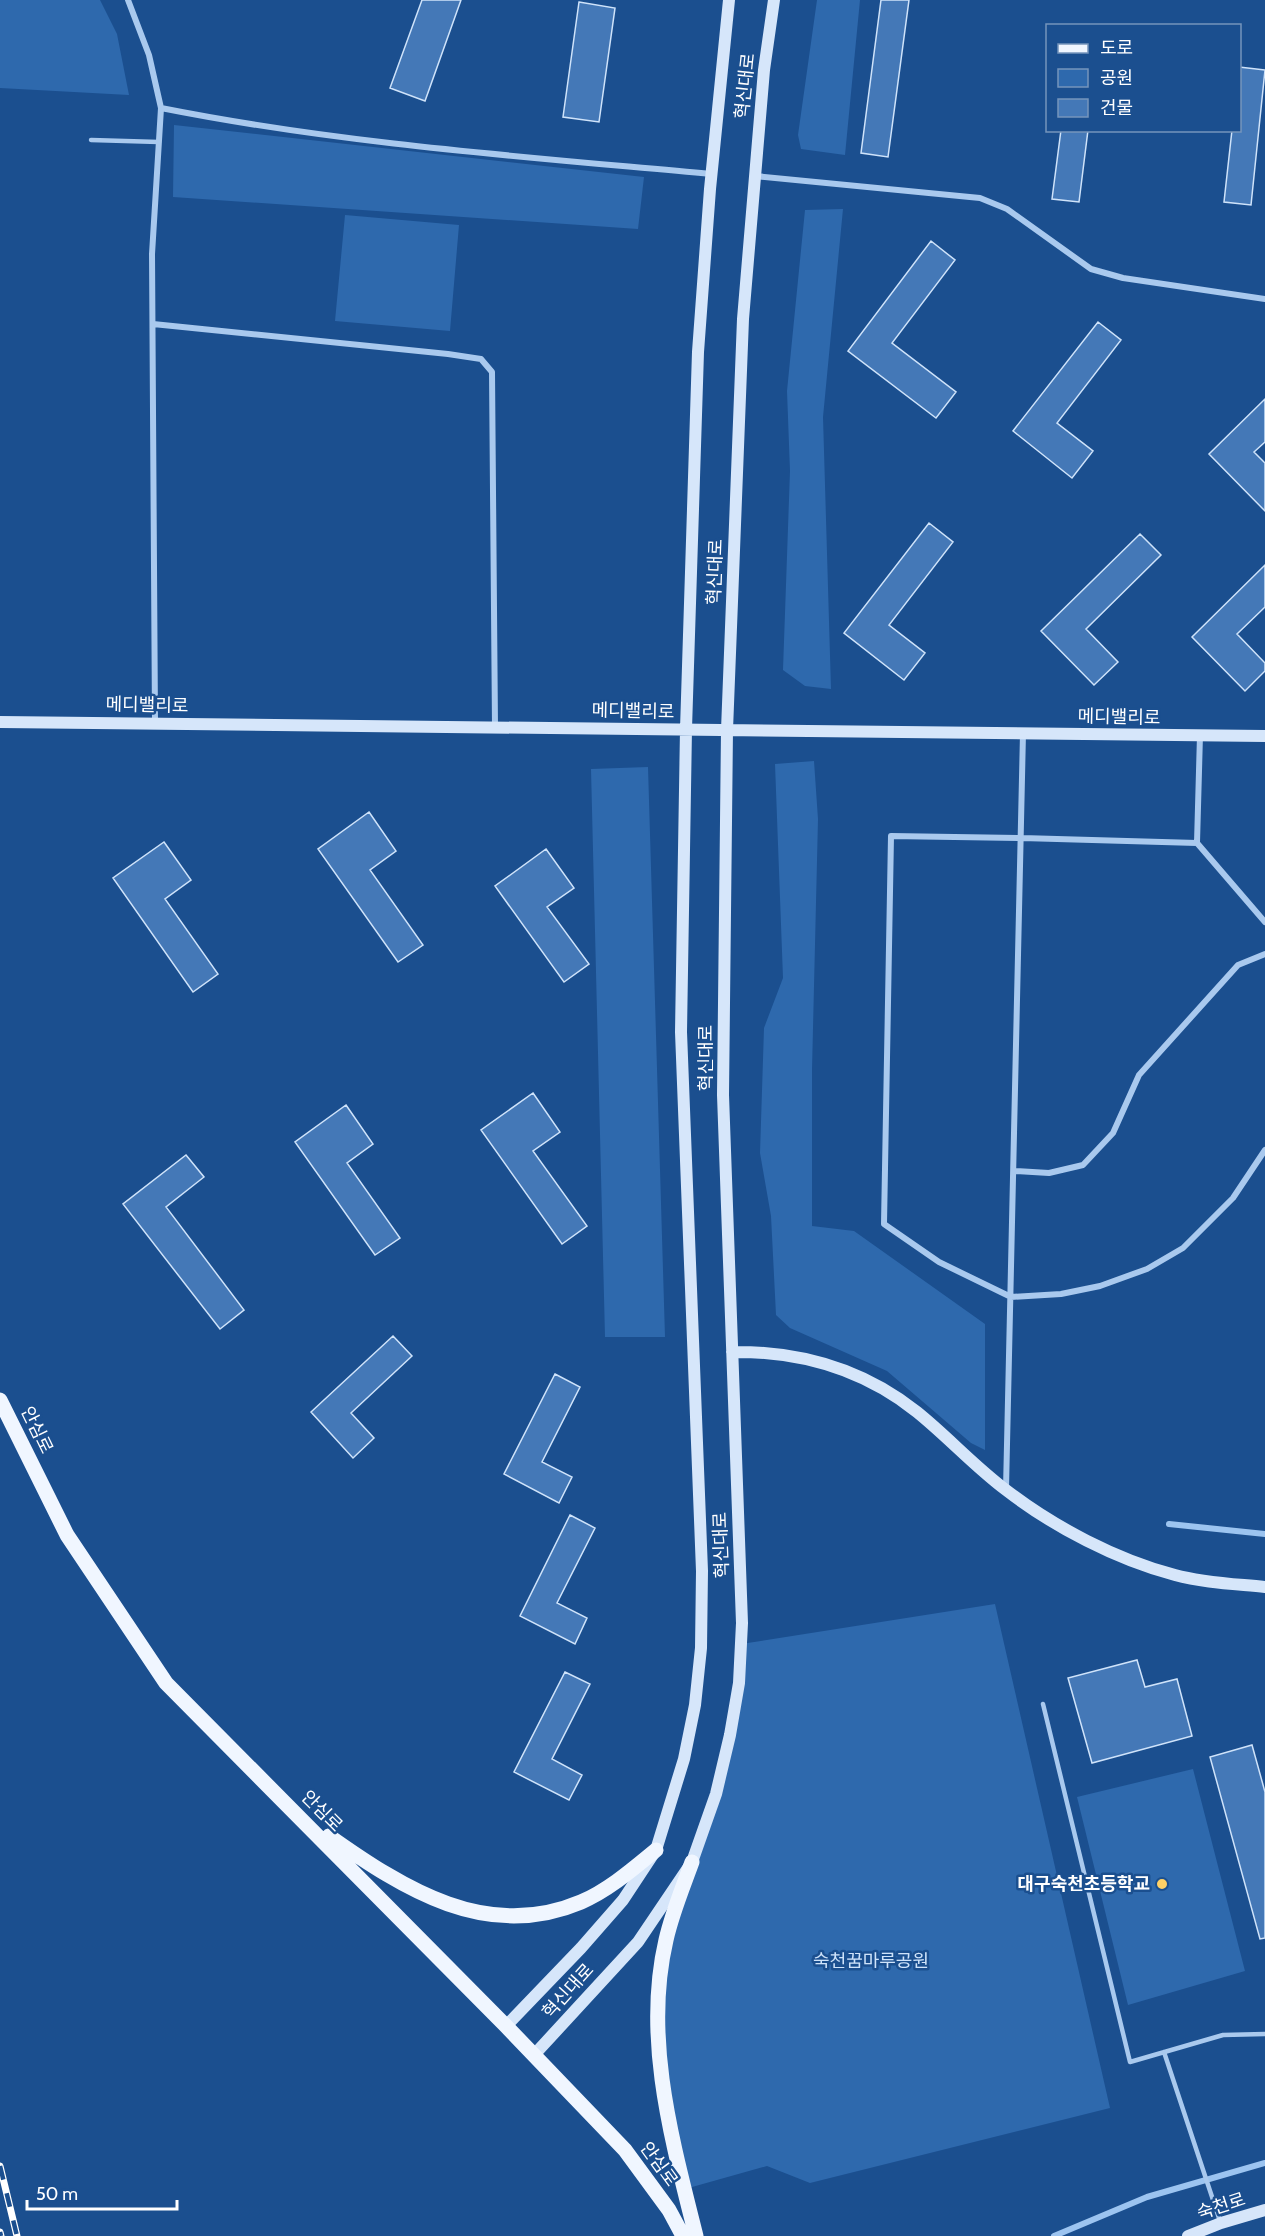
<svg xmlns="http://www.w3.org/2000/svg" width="1265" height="2236" font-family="Cabin,'Noto Sans KR',sans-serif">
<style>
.green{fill:#2e69ad}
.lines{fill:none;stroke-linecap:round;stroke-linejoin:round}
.stream{stroke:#9cc4f0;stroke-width:6}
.building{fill:#4478b7;stroke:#cfe3fa;stroke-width:1.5}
.lane{stroke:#a9c9ee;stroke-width:4.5}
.street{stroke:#a9c9ee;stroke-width:6}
.secondary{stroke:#d6e6fa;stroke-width:12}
.primary{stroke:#f0f6ff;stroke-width:15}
.rail-casing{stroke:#fff;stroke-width:7}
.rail{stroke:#1b4f8f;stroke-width:4.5;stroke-dasharray:14;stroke-linecap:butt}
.poi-dot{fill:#ffd166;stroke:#1b4f8f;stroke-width:2}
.labels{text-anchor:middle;stroke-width:5;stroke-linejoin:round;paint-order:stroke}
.street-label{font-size:18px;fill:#fff;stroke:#1b4f8f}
.poi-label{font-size:18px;font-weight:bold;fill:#fff;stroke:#1b4f8f;text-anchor:end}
.park-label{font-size:18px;fill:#cfe3fa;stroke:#1b4f8f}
</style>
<rect width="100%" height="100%" fill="#1b4f8f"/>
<path class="green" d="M0,0H100L117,34L129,95L0,88Z
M817,0H860L845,155L801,149L798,135Z
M174,125L644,177L638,229L173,197Z
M843,209L823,417L831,689L805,686L783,670L790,471L787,391L805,210Z
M345,215L459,225L450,331L335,321Z
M814,761L818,819L812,1070V1226L854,1231L985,1324V1450L971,1443L887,1371L790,1328L776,1315L771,1216L760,1153L764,1028L783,978L775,764Z
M648,767L665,1337H605L591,769Z
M995,1604L1110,2108L810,2183L767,2166L685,2189L662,2075L666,1940L716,1794L741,1644Z
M1193,1769L1245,1971L1128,2005L1077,1797Z"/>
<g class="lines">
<path class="stream" d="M1169,1524L1265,1534
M1054,2236L1147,2197L1265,2163"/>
</g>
<path class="building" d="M422,0H461L425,101L390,88Z
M881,0H909L888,157L861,153Z
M579,2L615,8L599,122L563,117Z
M1239,67L1265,70L1251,205L1224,202L1232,130H1239Z
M1061,130H1088L1079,202L1052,199Z
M931,241L955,260L892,343L956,392L936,418L848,351Z
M1098,322L1121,340L1057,423L1093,451L1072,478L1013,431Z
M1265,399V442L1254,452L1265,463V511L1209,454Z
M929,523L953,542L889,625L925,653L904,680L844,633Z
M1140,534L1161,555L1086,629L1118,662L1094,685L1041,631Z
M1265,565V607L1237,634L1265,663V671L1245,691L1192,637Z
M369,812L396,851L370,870L423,945L398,962L318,849Z
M164,842L191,880L165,899L218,974L193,992L113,878Z
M546,849L574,888L547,907L589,964L564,982L495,886Z
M533,1093L560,1132L533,1151L587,1226L562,1244L481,1130Z
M346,1105L373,1144L347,1163L400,1238L375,1255L295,1142Z
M186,1155L204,1177L166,1207L244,1310L220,1329L123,1204Z
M393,1336L412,1356L351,1413L374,1438L353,1458L311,1412Z
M555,1374L580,1387L542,1462L572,1477L559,1503L504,1474Z
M570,1515L595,1528L557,1603L587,1618L575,1644L520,1616Z
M1137,1660L1145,1687L1177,1679L1192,1736L1092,1763L1068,1678Z
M565,1672L590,1684L552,1759L582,1775L569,1800L514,1772Z
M1252,1745L1265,1792V1938L1260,1939L1210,1757Z"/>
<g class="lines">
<path class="lane" d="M91,140L159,142
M1043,1704L1130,2062L1223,2035L1265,2034
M1164,2052L1220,2221"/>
<path class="street" d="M128,0L149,55L161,108L152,254L155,723
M161,108C342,144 527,157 711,174
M755,176L980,198L1007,209L1091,269L1123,278L1265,299
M153,324L448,354L481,359L492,372L495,727
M1200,735L1197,843L1265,922
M1197,843L1022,838L891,836L884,1224L939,1262L1011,1297L1061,1294L1100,1286L1147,1269L1183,1248L1233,1198L1265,1150
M1014,1171L1049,1173L1083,1165L1113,1133L1139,1075L1238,965L1265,954
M1006,1489L1023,733"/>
<path class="secondary" d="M0,722L1265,736
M732,1352C800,1351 863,1369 917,1412C948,1437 974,1466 1006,1490C1054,1527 1117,1560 1175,1575C1204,1583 1236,1584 1265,1587
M506,2026L581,1948L623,1900L656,1850L684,1759L695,1705L701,1648L702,1571L681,1032L686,729L698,352L710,189L729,0
M534,2055L638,1942L692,1862L716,1794L730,1735L739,1683L742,1623L723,1095L727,730L743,319L764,70L774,0
M1188,2236L1221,2223L1265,2210"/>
<path class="primary" d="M0,1400L67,1535L166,1683L506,2026L625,2150L669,2210L683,2236
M329,1836C404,1889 487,1942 581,1902C609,1890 634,1868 656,1850
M692,1862C683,1887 672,1913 666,1940C643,2038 672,2140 696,2236"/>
<defs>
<path id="rail" d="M0,2166L17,2236
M0,2232L1,2236"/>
</defs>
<use href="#rail" class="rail-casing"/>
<use href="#rail" class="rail"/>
</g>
<circle class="poi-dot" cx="1162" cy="1884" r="6"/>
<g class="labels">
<g class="street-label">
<text transform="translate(745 86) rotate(-84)" y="6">혁신대로</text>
<text transform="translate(715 572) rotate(-88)" y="6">혁신대로</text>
<text transform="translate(147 705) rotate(1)" y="6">메디밸리로</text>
<text transform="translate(633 711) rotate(1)" y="6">메디밸리로</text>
<text transform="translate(1119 717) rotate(1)" y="6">메디밸리로</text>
<text transform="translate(706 1058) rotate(-90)" y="6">혁신대로</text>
<text transform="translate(37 1430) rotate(64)" y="6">안심로</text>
<text transform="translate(721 1545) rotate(-92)" y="6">혁신대로</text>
<text transform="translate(322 1811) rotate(45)" y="6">안심로</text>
<text transform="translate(568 1991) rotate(-48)" y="6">혁신대로</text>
<text transform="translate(659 2164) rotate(54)" y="6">안심로</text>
<text transform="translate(1221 2206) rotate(-18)" y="6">숙천로</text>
</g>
<g class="poi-label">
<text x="1150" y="1890">대구숙천초등학교</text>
</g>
<g class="park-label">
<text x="871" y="1967">숙천꿈마루공원</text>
</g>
</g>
<rect x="1046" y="24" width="195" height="108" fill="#1b4f8f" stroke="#7695bc" stroke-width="1.5"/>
<rect x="1058" y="44" width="30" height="9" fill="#f0f6ff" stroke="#7695bc" stroke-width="1.5"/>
<text x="1100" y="54" font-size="18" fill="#ffffff">도로</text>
<rect x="1058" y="69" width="30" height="18" fill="#2e69ad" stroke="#7695bc" stroke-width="1.5"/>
<text x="1100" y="84" font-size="18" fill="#ffffff">공원</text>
<rect x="1058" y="99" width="30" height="18" fill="#4478b7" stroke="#7695bc" stroke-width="1.5"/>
<text x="1100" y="114" font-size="18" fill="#ffffff">건물</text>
<path d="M27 2200v9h150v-9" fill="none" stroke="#ffffff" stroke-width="3"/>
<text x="36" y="2200" font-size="18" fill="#ffffff" stroke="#1b4f8f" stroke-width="4.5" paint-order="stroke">50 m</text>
</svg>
